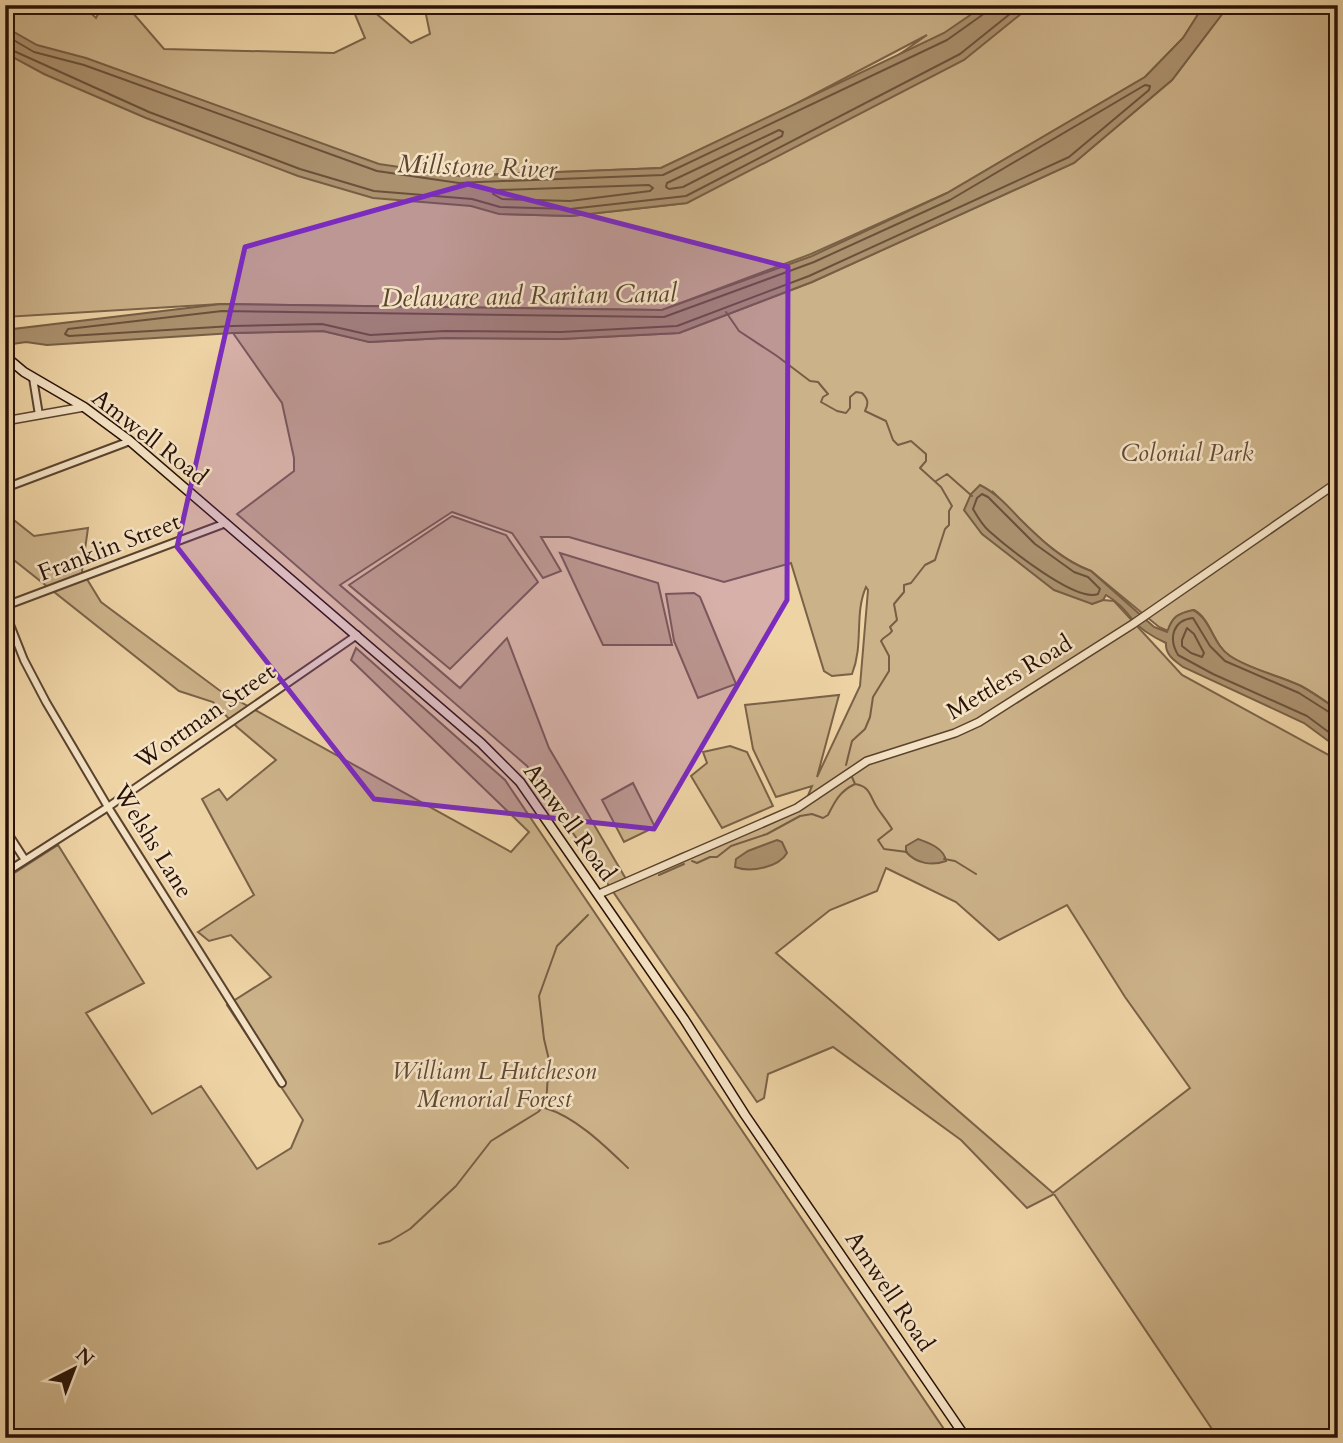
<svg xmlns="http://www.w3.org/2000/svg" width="1343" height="1443" font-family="Cardo,serif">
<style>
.green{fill:#ccb289;stroke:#7a6248;stroke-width:2;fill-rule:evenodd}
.water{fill:#ab916e;stroke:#775e44;stroke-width:2}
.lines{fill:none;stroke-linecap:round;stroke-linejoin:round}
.shore{stroke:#6a513a;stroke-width:2}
.stream{stroke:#775e44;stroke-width:2}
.minor-casing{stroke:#5a422e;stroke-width:10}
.tertiary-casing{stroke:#5a422e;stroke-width:10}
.secondary-casing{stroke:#281106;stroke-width:11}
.minor{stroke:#f4e2c4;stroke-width:6}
.tertiary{stroke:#f4e2c4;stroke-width:7}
.secondary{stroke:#f4e2c4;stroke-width:8}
.marked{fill:#7b2cbf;fill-opacity:0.2;stroke:#7b2cbf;stroke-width:5;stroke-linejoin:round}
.labels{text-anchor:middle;stroke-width:5;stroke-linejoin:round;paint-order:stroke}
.street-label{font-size:24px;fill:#281106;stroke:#f4e2c4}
.park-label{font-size:24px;font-style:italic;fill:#614934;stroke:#f4e2c4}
.water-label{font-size:26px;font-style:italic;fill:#5c4430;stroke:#f4e2c4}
</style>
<rect width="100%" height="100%" fill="#eed3a4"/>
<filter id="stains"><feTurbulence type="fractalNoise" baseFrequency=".00286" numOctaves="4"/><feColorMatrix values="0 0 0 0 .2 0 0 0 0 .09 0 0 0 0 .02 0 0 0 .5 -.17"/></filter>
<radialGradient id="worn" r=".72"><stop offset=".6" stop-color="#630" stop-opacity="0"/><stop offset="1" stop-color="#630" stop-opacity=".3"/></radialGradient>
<path class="green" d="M5,5H82L96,18L103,5H130L132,12L164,49L334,53L365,38L351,5H366L411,43L430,34L424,5H1204L1183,38L1145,77L947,193L811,254L662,310L221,304L5,317ZM927,35L687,203L571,216L499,214L480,175L661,168L788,108Z
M1229,5H1338V710C1326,702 1314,693 1301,686C1279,675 1251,670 1230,656C1213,645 1211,619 1194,610C1179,614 1172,615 1168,631L1159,627L1091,571C1051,556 1021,520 992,491L1092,604L1103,600L1114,601L1182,675L1338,760V1438H1218L1054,1194L1027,1208L961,1140L833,1047L768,1074L764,1098L757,1102L527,766L237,514L294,471V458L282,403L233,333L323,331L370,342L445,338L561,339L679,333L812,282L1074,163L1172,80ZM452,512L512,533L543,578L561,571L541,537H569L724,582L791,563L824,671L832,676L852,674C864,644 854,614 866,587L868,590L860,686L817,777L839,695L745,705L753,749L776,797L812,786L805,803L724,839L681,854L626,879L549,748L507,638L460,688L340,585ZM886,868L956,902L999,940L1067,905L1125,997L1190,1088L1053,1193L776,953L830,910L877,891Z
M5,513L34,536L88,528L82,571L101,602L219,690L511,852L529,832L351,660L356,648L505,780L950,1438H5V879L58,845L144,983L86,1013L152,1114L201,1086L257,1169L291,1148L303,1120L227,1005L271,977L231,935L209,941L198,932L254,895L202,799L219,789L227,800L276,760L237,727L213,702L179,691L5,553Z
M452,516L506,535L538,582L450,669L349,585Z
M560,553L658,583L672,645H603Z
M694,593L700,597L736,684L698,698L674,641L666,594Z
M730,746L747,752L773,806L722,828L691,776L707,763L703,752Z
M633,783L655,827L624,842L602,800Z"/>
<path class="water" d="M985,5H1032L964,60L687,203L571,216L499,214L471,206L373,198L298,176L146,118L44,74L5,53V27L37,45L86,58L379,164L460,176L661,168L944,33Z
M1204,5H1229L1172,80L1074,163L812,282L679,333L561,339L445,338L369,342L323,331L233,333L47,345L26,342L5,345V330L221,304L662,310L812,256L947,193L1145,77L1183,38Z
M980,485C996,493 1007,505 1019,518C1040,539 1063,561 1091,571L1154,627L1167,632C1173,616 1177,614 1193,610C1211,619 1213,645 1230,656C1251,670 1278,675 1301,686C1314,693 1326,702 1338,710V748L1304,723L1183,667C1175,661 1165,655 1166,643C1155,638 1140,629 1132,619C1124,609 1118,602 1106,595L1103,600L1092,604L1054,590L982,534L964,510L971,494Z
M918,839C929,843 944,848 946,861C932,866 917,864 906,852V846Z
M777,840L782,842L787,853C779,867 751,873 735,867L736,859L748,851Z"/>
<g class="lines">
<path class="shore" d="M5,35L34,52L84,65L377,171L459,183L479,182L663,175L947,40L985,13L988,5
M5,47L149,112L300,169L374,191L472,199L500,207L570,209L686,196L960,54L1021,5
M1145,85L1150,86L1149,90L1069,157L809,276L677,326L561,332L445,331L370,335L322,324L232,326L69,336L65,334L68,329L222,311L664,317L814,262L950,200Z
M779,130L783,132L782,136L683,187L669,189L666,187L667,183Z
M649,185L653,188L650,191L570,201L502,199L493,194L497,190Z
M982,494L988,497L1035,544L1074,572L1088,577L1100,589L1098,594C1076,603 1007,547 989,531C982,525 977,516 973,509L977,498Z
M1187,628L1194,634L1204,653L1202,657L1191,653L1182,646V640Z
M1338,715L1332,714L1299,693L1225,661L1210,646L1193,618C1173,620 1168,638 1178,655L1213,674L1307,716L1338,739"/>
<path class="stream" d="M726,312L739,331L777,356L810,381L818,382L828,394L823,397L821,402L837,411L846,413L850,408V397L856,392L862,393C868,399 869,403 865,411L886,421L893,440L898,445L911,441L926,454V461L920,468L941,487L952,506L949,511V525L945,529L935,560L925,565L911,583L904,585V592L894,604L897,620L890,627L892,631C889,636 884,636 881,641L889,656V671L873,697L870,717L865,729L852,741L846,765
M936,481L947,474L972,496
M855,784C871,786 870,798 878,809C883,816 888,822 892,829L878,840L884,849L907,852
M944,859L955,861L976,874
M692,861L697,863L710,857H717L731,846L767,834L800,816L812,814L823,818L828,815C835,801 840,791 855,784L852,777
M659,875L684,864
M545,1108C576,1117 605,1146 628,1168
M379,1244L390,1241L410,1229L456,1186L491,1141L538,1112L546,1104L549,1060L544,1039L539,996L557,946L588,915"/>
<defs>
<path id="minor" d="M33,378L39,415
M5,488L130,441
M5,606L226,523
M5,612L24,660L46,702L108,807L282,1083
M5,829L25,860
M5,873L108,807L357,635"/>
<path id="tertiary" d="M5,421L84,407
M599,894L797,808L867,761L955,733L979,722L1133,624L1338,482"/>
<path id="secondary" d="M5,356L24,372L84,407L130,441L481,743L520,782L684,1019L745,1115L966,1438"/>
</defs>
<use href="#minor" class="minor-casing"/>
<use href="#tertiary" class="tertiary-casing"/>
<use href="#secondary" class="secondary-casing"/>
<use href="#minor" class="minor"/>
<use href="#tertiary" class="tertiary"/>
<use href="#secondary" class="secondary"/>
</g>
<path class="marked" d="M468,184L788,267L787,600L654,829L374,799L177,547L245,247Z"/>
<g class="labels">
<g class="street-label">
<text transform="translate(150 437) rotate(38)" y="8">Amwell Road</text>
<text transform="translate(109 547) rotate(-21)" y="8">Franklin Street</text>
<text transform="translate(1009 677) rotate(-31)" y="8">Mettlers Road</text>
<text transform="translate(205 716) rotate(-35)" y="8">Wortman Street</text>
<text transform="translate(570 822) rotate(54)" y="8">Amwell Road</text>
<text transform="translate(153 841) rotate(58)" y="8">Welshs Lane</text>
<text transform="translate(890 1291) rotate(56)" y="8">Amwell Road</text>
</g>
<g class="park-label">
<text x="1187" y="461">Colonial Park</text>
<text x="494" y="1079">William L Hutcheson<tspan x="494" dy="28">Memorial Forest</tspan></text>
</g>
<g class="water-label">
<text transform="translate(477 166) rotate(2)" y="9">Millstone River</text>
<text transform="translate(529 295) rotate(-1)" y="9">Delaware and Raritan Canal</text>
</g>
</g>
<rect width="1343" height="1443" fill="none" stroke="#eed3a4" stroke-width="28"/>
<rect x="7" y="7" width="1329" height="1429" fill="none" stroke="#281106" stroke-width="3.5"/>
<rect x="14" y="14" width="1315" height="1415" fill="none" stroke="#281106" stroke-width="2"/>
<g transform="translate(74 1369) rotate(42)" stroke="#f4e2c4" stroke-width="5" paint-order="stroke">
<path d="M0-5L12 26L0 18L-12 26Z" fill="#281106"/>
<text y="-10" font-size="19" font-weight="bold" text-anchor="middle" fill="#281106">N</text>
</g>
<rect width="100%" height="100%" filter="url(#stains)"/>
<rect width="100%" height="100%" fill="url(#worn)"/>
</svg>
